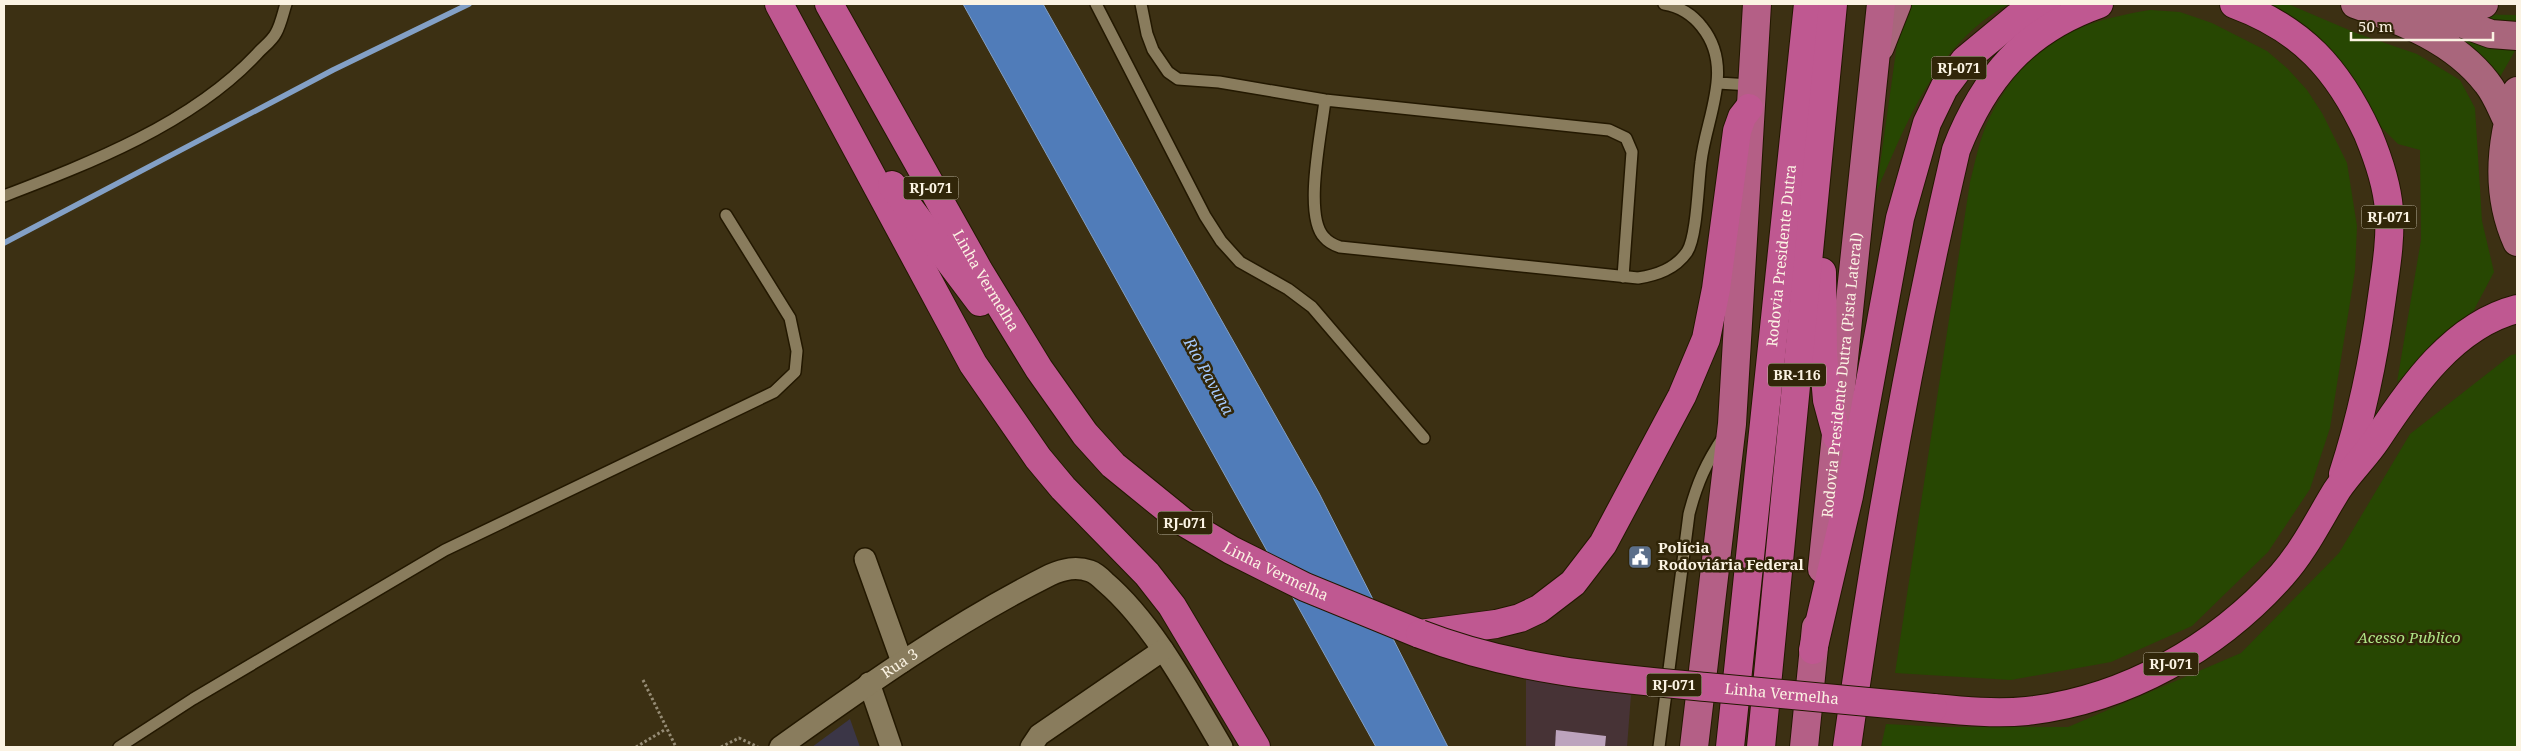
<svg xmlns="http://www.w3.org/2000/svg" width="2521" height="751" font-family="'Noto Serif',serif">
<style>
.commercial{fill:#473336}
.education{fill:#3b3647}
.green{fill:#274702}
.water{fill:#507cb9;stroke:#83a0c6}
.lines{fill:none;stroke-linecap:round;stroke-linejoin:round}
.stream{stroke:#83a0c6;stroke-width:5.5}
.building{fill:#bda4bd}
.service-casing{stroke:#231800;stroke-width:14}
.minor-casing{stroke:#231800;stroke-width:24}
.primary-casing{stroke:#231800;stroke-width:30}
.trunk-casing{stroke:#231800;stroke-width:30}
.motorway-casing{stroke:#231800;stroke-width:30}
.path{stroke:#968c75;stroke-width:3;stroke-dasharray:2.5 2.5;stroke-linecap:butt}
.service{stroke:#897c5d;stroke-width:11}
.minor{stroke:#897c5d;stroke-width:21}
.primary{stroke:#a9667c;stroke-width:28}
.trunk{stroke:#b45f86;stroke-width:28}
.motorway{stroke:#bf5891;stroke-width:28}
.motorway-bridge-casing{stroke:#231800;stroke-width:30;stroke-linecap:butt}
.motorway-bridge{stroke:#bf5891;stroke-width:28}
.labels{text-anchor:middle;stroke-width:5;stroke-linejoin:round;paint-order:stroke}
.shield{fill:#312609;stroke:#beb6a2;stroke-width:1}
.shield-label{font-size:14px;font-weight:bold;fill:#fbf3e3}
.street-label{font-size:15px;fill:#fbf3e3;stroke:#312609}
.poi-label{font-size:15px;font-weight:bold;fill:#fbf3e3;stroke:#312609;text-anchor:start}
.park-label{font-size:15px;font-style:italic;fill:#afe586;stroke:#312609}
.water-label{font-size:16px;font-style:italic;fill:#a5c9fc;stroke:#312609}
</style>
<rect width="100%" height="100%" fill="#3c3013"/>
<path class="commercial" d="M1526,676L1631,695L1627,747H1526Z"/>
<path class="education" d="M850,719L860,747H812Z"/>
<path class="green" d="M1909,4H2009C1936,44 1908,120 1876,193L1899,30Z
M2260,4H2288L2356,33L2417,54L2460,80L2475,108L2482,221L2494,272L2474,310L2397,382L2421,240L2420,150L2398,144L2379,125L2331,49L2269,7Z
M2150,10L2180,12L2212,23L2267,51L2288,69L2307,90L2322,113L2347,163L2357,226L2355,271L2330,428L2310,489L2268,552L2192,626L2111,662L2011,680L1895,673L1970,182C1975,163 1979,141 1987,123C2024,46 2069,23 2150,10Z
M2451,14L2517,15V28Z
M2423,18L2516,49L2496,84Z
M2517,354V747H1881L1886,724L1944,727H2068L2241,653L2339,553L2410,434L2511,355Z"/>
<path class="water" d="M963,4H1043L1319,493L1448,747H1376Z"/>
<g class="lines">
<path class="stream" d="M4,243L333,70L469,4"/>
</g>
<path class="building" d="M1556,730L1606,736L1605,747H1555Z"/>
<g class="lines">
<defs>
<path id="service" d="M1096,4L1205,216L1221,241L1240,262L1288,289L1312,307L1424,438
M1141,4L1147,34L1153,50L1168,72L1178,79L1219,82L1325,100L1609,130L1626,138L1632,152L1623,277
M1718,83L1751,85
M1325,100C1322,130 1303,215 1324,237C1328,242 1334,245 1340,247L1638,278C1657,275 1675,269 1687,252C1697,237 1698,183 1701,162C1706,117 1735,68 1702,27C1693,15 1679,6 1664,4
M4,196C90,163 191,124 256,55C262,48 272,41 276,33C281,24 283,13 286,4
M119,747L193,699L445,550L774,392L795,372L797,351L790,318L726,215
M1659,747L1689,514C1697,483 1706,463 1724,436"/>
<g id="minor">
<path d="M865,559L902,662"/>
<path d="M869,683L891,747"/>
<path id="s1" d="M780,747C867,685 954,623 1050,575C1064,569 1076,566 1090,571C1096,573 1101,578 1105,582C1153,623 1190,693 1222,747"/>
<path d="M1031,747L1039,735L1163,650"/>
</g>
<path id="primary" d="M2355,4C2403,21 2455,41 2487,83C2496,94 2501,108 2507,120
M2409,4L2491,34L2517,36
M2428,4H2484
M1880,47L1897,4
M2517,91C2500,141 2495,193 2517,242"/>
<g id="trunk">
<path id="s2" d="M1822,569L1881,4"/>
<path d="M1694,747L1732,424L1757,4"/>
<path d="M1804,747L1816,627"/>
</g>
<g id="motorway">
<path d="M779,4L973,364L1038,458L1063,488L1147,574L1172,606L1256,747"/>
<path id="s3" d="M829,4L979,271L1039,369L1085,434L1113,465L1182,521L1231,550L1305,587L1420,634L1496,624L1520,618L1539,609L1573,583L1603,544L1682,396L1706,339L1716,289L1737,131L1742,117L1749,108"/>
<path d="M2234,4C2302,29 2338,69 2368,134C2378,158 2387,183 2389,210C2391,239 2386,268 2382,297C2374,357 2362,416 2343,474"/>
<path d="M892,185L980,302"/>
<path d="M1822,272L1823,353L1827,400L1837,437"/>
<path d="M1813,650L1849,496L1900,218L1927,123L1944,88L1965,60L2017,17L2047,4"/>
<path d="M1933,708C1964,711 1996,714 2027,711C2125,700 2217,648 2282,575C2305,549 2319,519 2337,490C2349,472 2365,457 2377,439C2411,387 2454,325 2517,309"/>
<path id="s4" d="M1730,747L1808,4"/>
<path d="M1761,747L1833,4"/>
<path d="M1847,747C1875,546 1910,347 1956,150C1984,78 2025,30 2099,4"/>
</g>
</defs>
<use href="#service" class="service-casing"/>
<use href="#minor" class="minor-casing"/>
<use href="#primary" class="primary-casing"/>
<use href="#trunk" class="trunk-casing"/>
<use href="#motorway" class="motorway-casing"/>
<path class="path" d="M643,680L676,747
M636,747L666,729
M721,747L739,738L758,747"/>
<use href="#service" class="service"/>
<use href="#minor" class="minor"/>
<use href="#primary" class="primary"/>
<use href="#trunk" class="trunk"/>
<use href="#motorway" class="motorway"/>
<defs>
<g id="motorway-bridge">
<path id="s5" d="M1420,634C1512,670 1608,678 1706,687C1782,694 1857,701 1933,708"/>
</g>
</defs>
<use href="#motorway-bridge" class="motorway-bridge-casing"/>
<use href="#motorway-bridge" class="motorway-bridge"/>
</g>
<defs>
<symbol id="civic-square" viewBox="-11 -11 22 22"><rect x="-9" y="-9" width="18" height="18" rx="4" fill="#5c6f8a" stroke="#312609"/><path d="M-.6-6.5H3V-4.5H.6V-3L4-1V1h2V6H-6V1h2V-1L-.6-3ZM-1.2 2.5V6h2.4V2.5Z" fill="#fff"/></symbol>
</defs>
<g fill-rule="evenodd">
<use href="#civic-square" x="1626" y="543" width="28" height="28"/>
</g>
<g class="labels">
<g class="shield">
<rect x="1931.5" y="56.5" width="55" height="23" rx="4"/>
<rect x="903.5" y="176.5" width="55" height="23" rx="4"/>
<rect x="2361.5" y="205.5" width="55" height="23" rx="4"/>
<rect x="1768" y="363.5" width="58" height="23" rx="4"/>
<rect x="1157.5" y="511.5" width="55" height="23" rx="4"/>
<rect x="2143.5" y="652.5" width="55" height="23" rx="4"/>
<rect x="1646.5" y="673.5" width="55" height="23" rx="4"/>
</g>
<g class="shield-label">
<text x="1959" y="73">RJ-071</text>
<text x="931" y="193">RJ-071</text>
<text x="2389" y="222">RJ-071</text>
<text x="1797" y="380">BR-116</text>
<text x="1185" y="528">RJ-071</text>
<text x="2171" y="669">RJ-071</text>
<text x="1674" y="690">RJ-071</text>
</g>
<g class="street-label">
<text dy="5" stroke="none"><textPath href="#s4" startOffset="494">Rodovia Presidente Dutra</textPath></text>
<text dy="5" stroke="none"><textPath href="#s3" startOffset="318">Linha Vermelha</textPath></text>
<text dy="5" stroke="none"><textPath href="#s2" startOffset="195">Rodovia Presidente Dutra (Pista Lateral)</textPath></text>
<text dy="5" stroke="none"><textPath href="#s3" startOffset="738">Linha Vermelha</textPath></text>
<text dy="5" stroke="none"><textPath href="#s1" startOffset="146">Rua 3</textPath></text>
<text dy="5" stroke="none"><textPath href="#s5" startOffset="368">Linha Vermelha</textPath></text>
</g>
<g class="poi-label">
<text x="1658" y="553">Polícia<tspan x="1658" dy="17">Rodoviária Federal</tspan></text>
</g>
<g class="park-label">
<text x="2409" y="643">Acesso Publico</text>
</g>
<g class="water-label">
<text transform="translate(1209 376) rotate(61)" y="6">Rio Pavuna</text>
</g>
</g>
<rect width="2521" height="751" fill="none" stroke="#fbf3e3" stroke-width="10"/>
<path d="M2351 32v8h142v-8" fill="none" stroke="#fbf3e3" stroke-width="2.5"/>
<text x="2358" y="32" font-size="15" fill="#fbf3e3" stroke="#312609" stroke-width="4" paint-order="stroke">50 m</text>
</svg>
